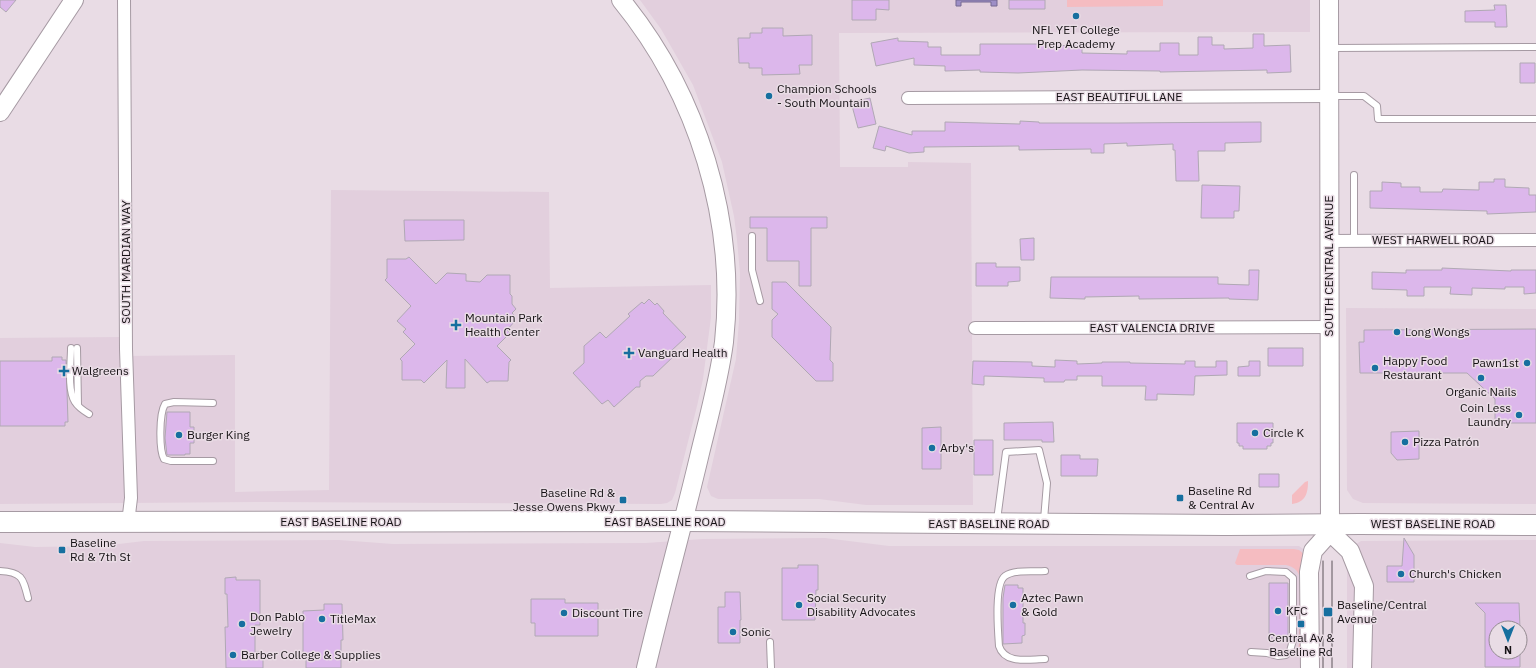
<svg xmlns="http://www.w3.org/2000/svg" width="1536" height="668" font-family="'IBM Plex Sans',sans-serif">
<style>
.built{fill:#e2cfdd;fill-rule:evenodd}
.green{fill:#f5bcc1}
.water{fill:#9d8ec6;stroke:#746891}
.building{fill:#dcb7eb;stroke:#b0a8b4}
.lines{fill:none;stroke-linecap:round;stroke-linejoin:round}
.lane-casing{stroke:#a69aa3;stroke-width:8}
.street-casing{stroke:#a69aa3;stroke-width:14}
.secondary-casing{stroke:#a69aa3;stroke-width:20}
.primary-casing{stroke:#a69aa3;stroke-width:22}
.lane{stroke:#fff;stroke-width:6}
.street{stroke:#fff;stroke-width:12}
.secondary{stroke:#fff;stroke-width:18}
.primary{stroke:#fff;stroke-width:20}
.tram{stroke:#5c555a;stroke-width:1}
.poi-dot{fill:#166f9f;stroke:#e9dce5;stroke-width:1.5}
.labels{text-anchor:middle;stroke-width:3;stroke-linejoin:round;paint-order:stroke}
.poi-label{font-size:12px;fill:#151114;stroke:#e9dce5;text-anchor:start}
.street-label{font-size:12px;fill:#151114;stroke:#e9dce5}
</style>
<rect width="100%" height="100%" fill="#e9dce5"/>
<path class="built" d="M640,0H1310V32L839,33L840,167H908V162L971,163L973,505H866L819,499H718L711,496L707,487L736,359L739,321L740,273L737,240L734,216L722,162L693,85L661,29Z
M331,190L549,192L550,288L711,285V317L703,379L697,406L675,493L672,500L667,503L661,504L270,502L0,504V338L121,337L122,356L235,355V492L329,490Z
M1346,308L1536,309V504L1363,503L1353,499L1347,490Z
M825,538L889,546H1299L1306,551L1310,668H0V543L35,547L102,546L144,541L339,540L393,544L646,543L703,539Z
M1536,540V668H1347V560L1350,548L1361,541ZM1496,628H1520V652H1496Z"/>
<path class="green" d="M1067,0H1163V6L1067,7Z
M1308,481C1308,493 1306,502 1292,504V495L1305,482Z
M1240,549H1294L1299,550L1305,555L1308,655L1292,657L1297,650L1299,645L1300,578C1298,570 1294,567 1286,565H1237L1235,563Z"/>
<path class="water" d="M956,0H997V6H991V2H961V6H956Z"/>
<path class="building" d="M0,0H16L6,12L0,7Z
M852,0H889V10L876,9V20H852Z
M1009,0H1045V9H1009Z
M1494,5H1506L1507,27H1495V22H1465V11L1495,10Z
M762,28H783V36L812,35V65H799L800,74L762,75V68H749V63H739L738,38H750V33H762Z
M1253,34H1264V46L1290,45L1291,72L1267,73V70L1160,72V71L1082,70L1018,73L980,72V70L945,71V66L914,65V58L876,66L871,43L898,38V41L928,42V47H941V55H980V44H1046V46L1082,45V53L1127,54V51H1160V43H1179V55H1198V37H1212V45H1224V49L1253,48Z
M1520,63H1535V83H1520Z
M870,98L876,124L858,128L851,102Z
M1020,121L1039,122V123H1119L1261,122V142L1225,143V151H1198L1199,181H1176L1175,150H1173V144L1127,146V143L1104,144V153H1091V149L1019,150V146L924,147V152L909,153L886,146L885,151L873,148L879,126L912,135V131H945V122L1020,124Z
M1494,179H1505V187L1529,188V195H1536V212L1487,214V211L1370,208V191H1382V182L1401,183V187H1420V192H1442L1443,189L1479,190V182H1494Z
M1202,185L1240,186L1239,211H1234V218H1201Z
M750,217H827V228H811V286H799V261H767V228H750Z
M404,220H464V240L405,241Z
M1034,238V260H1021L1020,239Z
M409,257L436,284L447,273L466,274V281L480,282L487,275H510V294L512,296V304L516,309L512,313L515,316L512,318L515,321L507,330L510,333L497,346L511,360L509,362L508,381H490L487,383L465,359V388H446L447,360L424,383L421,380H402V361L400,359L415,344L403,332L406,329L397,321L411,306L385,280L387,278V259H406Z
M976,263H996V267H1020V281L1008,282V286H976Z
M1442,268L1511,271V270H1536V293L1524,294V287H1505V289L1472,288V295L1450,294L1451,287H1424V296H1407V290L1372,289V272L1406,273V270H1442Z
M1249,270H1259L1258,300L1229,299V298L1139,299V296L1085,297V299L1050,298L1051,277H1218V284L1249,285Z
M772,282H786L831,327L830,360L833,363V381H816L772,337V320L778,314L772,309Z
M649,299L655,305L657,303L664,311L663,313L686,337L671,351L675,355L653,376H646L640,381V387H636L614,407L608,400L602,404L573,373L584,363V346L600,332L606,338L630,316L628,314L642,302L644,304Z
M1536,329V423H1495V399L1467,373H1360L1359,342H1364V330Z
M1268,348H1303V366H1268Z
M52,357H62V360H66L68,422H65V426H0V361H52Z
M1055,360L1077,361V364L1102,363V362H1130V363L1185,364V361H1195V367H1216V361H1227V375L1195,376L1194,395L1157,394V400H1145L1146,386H1102V376H1077V380H1065L1064,382H1044V378L984,376V385L972,384L973,361L1032,362V366L1055,367Z
M1249,361H1260V376H1238V367L1249,366Z
M167,412H190V427H194V443H190V454H185V455H167L165,438Z
M1053,422L1054,442H1042V440H1004V423Z
M1237,423H1273V443H1271V446H1267V449H1243V446H1239V443H1237Z
M941,427V469H922V428Z
M1419,431V459L1397,460L1391,453V432Z
M974,440H993V475H974Z
M1061,455H1080V459H1098L1097,476H1061Z
M1259,474H1279V487H1259Z
M1404,538L1414,555V582H1387V566H1402Z
M798,565H818V590H816L815,620H782V568H798Z
M236,577V580H260V625H255V652H263V668H226L225,627H228L227,594H225V578Z
M1269,583H1288V638H1269Z
M1005,585H1018V588H1023V623H1025V635L1022,636V643L1003,644V598Z
M725,592H740L741,620H740V643H718V607H725Z
M531,599H565V603H598V636H535V623H531Z
M1475,603H1519L1520,628H1496V652H1520V667H1485V613Z
M324,604H342L343,640H341V668H306V657H303V611L324,610Z"/>
<g class="lines">
<defs>
<path id="lane" d="M1332,48L1536,47
M1331,96H1364L1377,106L1378,119H1536
M1354,175V240
M752,236V270L760,301
M71,348C71,362 67,390 75,402C78,407 84,411 89,414
M77,348L78,405
M213,461H171L164,459C159,450 159,414 165,404L174,402L213,403
M997,520L1006,452L1039,450L1047,483L1044,520
M0,571C22,572 23,578 28,598
M1045,571C1033,572 1015,569 1005,576C994,584 998,632 999,646C1005,665 1030,659 1045,659
M1250,576L1266,571L1286,572L1293,578V640L1290,651L1286,655L1278,656L1267,653L1251,652
M770,642L771,668"/>
<path id="street" d="M124,0L126,349L131,498L128,523
M908,98L1329,96
M1329,241L1536,240
M975,328L1329,327"/>
<path id="secondary" d="M621,0C698,94 737,221 724,342C719,380 709,416 700,453C683,525 663,596 646,668
M0,112L74,0
M1330,532L1350,551L1364,586L1362,668
M1310,668L1309,572L1313,551L1330,532L1329,0"/>
<path id="primary" d="M0,522L683,521L1225,525L1360,524L1536,525"/>
</defs>
<use href="#lane" class="lane-casing"/>
<use href="#street" class="street-casing"/>
<use href="#secondary" class="secondary-casing"/>
<use href="#primary" class="primary-casing"/>
<use href="#lane" class="lane"/>
<use href="#street" class="street"/>
<use href="#secondary" class="secondary"/>
<use href="#primary" class="primary"/>
<path class="tram" d="M1323,561V668
M1332,561V668"/>
</g>
<g class="poi-dot">
<circle cx="1076" cy="16" r="4"/>
<circle cx="769" cy="96" r="4"/>
<path d="M454 319h4v4h4v4h-4v4h-4v-4h-4v-4h4z"/>
<circle cx="1397" cy="332" r="4"/>
<path d="M627 347h4v4h4v4h-4v4h-4v-4h-4v-4h4z"/>
<circle cx="1527" cy="363" r="4"/>
<circle cx="1375" cy="368" r="4"/>
<path d="M62 365h4v4h4v4h-4v4h-4v-4h-4v-4h4z"/>
<circle cx="1481" cy="378" r="4"/>
<circle cx="1519" cy="415" r="4"/>
<circle cx="1255" cy="433" r="4"/>
<circle cx="179" cy="435" r="4"/>
<circle cx="1405" cy="442" r="4"/>
<circle cx="932" cy="448" r="4"/>
<rect x="1176" y="494" width="8" height="8" rx="2"/>
<rect x="619" y="496" width="8" height="8" rx="2"/>
<rect x="58" y="546" width="8" height="8" rx="2"/>
<circle cx="1401" cy="574" r="4"/>
<circle cx="799" cy="605" r="4"/>
<circle cx="1013" cy="605" r="4"/>
<circle cx="1278" cy="611" r="4"/>
<rect x="1323" y="607" width="10" height="10" rx="2"/>
<circle cx="564" cy="613" r="4"/>
<circle cx="322" cy="619" r="4"/>
<circle cx="242" cy="624" r="4"/>
<rect x="1297" y="620" width="8" height="8" rx="2"/>
<circle cx="733" cy="632" r="4"/>
<circle cx="233" cy="655" r="4"/>
</g>
<g class="labels">
<g class="poi-label">
<text x="1076" y="34" text-anchor="middle">NFL YET College<tspan x="1076" dy="14">Prep Academy</tspan></text>
<text x="777" y="93">Champion Schools<tspan x="777" dy="14">- South Mountain</tspan></text>
<text x="465" y="322">Mountain Park<tspan x="465" dy="14">Health Center</tspan></text>
<text x="1405" y="336">Long Wongs</text>
<text x="638" y="357">Vanguard Health</text>
<text x="1383" y="365">Happy Food<tspan x="1383" dy="14">Restaurant</tspan></text>
<text x="1519" y="367" text-anchor="end">Pawn1st</text>
<text x="72" y="375">Walgreens</text>
<text x="1481" y="396" text-anchor="middle">Organic Nails</text>
<text x="1511" y="412" text-anchor="end">Coin Less<tspan x="1511" dy="14">Laundry</tspan></text>
<text x="1263" y="437">Circle K</text>
<text x="187" y="439">Burger King</text>
<text x="1413" y="446">Pizza Patrón</text>
<text x="940" y="452">Arby's</text>
<text x="1188" y="495">Baseline Rd<tspan x="1188" dy="14">&amp; Central Av</tspan></text>
<text x="615" y="497" text-anchor="end">Baseline Rd &amp;<tspan x="615" dy="14">Jesse Owens Pkwy</tspan></text>
<text x="70" y="547">Baseline<tspan x="70" dy="14">Rd &amp; 7th St</tspan></text>
<text x="1409" y="578">Church's Chicken</text>
<text x="807" y="602">Social Security<tspan x="807" dy="14">Disability Advocates</tspan></text>
<text x="1021" y="602">Aztec Pawn<tspan x="1021" dy="14">&amp; Gold</tspan></text>
<text x="1337" y="609">Baseline/Central<tspan x="1337" dy="14">Avenue</tspan></text>
<text x="1286" y="615">KFC</text>
<text x="572" y="617">Discount Tire</text>
<text x="250" y="621">Don Pablo<tspan x="250" dy="14">Jewelry</tspan></text>
<text x="330" y="623">TitleMax</text>
<text x="741" y="636">Sonic</text>
<text x="1301" y="642" text-anchor="middle">Central Av &amp;<tspan x="1301" dy="14">Baseline Rd</tspan></text>
<text x="241" y="659">Barber College &amp; Supplies</text>
</g>
<g class="street-label">
<text x="1119" y="101">EAST BEAUTIFUL LANE</text>
<text x="1433" y="244">WEST HARWELL ROAD</text>
<text transform="translate(126 262) rotate(-90)" y="4">SOUTH MARDIAN WAY</text>
<text transform="translate(1329 266) rotate(-90)" y="4">SOUTH CENTRAL AVENUE</text>
<text x="1152" y="332">EAST VALENCIA DRIVE</text>
<text x="341" y="526">EAST BASELINE ROAD</text>
<text x="665" y="526">EAST BASELINE ROAD</text>
<text x="989" y="528">EAST BASELINE ROAD</text>
<text x="1433" y="528">WEST BASELINE ROAD</text>
</g>
</g>
<g transform="translate(1508 640) rotate(180)"><circle r="19" fill="#e9dce5" stroke="#948b91"/>
<path d="M0-3L7 15L0 10L-7 15Z" fill="#166f9f"/>
<text y="-6" font-size="11" font-weight="bold" text-anchor="middle" fill="#151114">N</text>
</g>
</svg>
